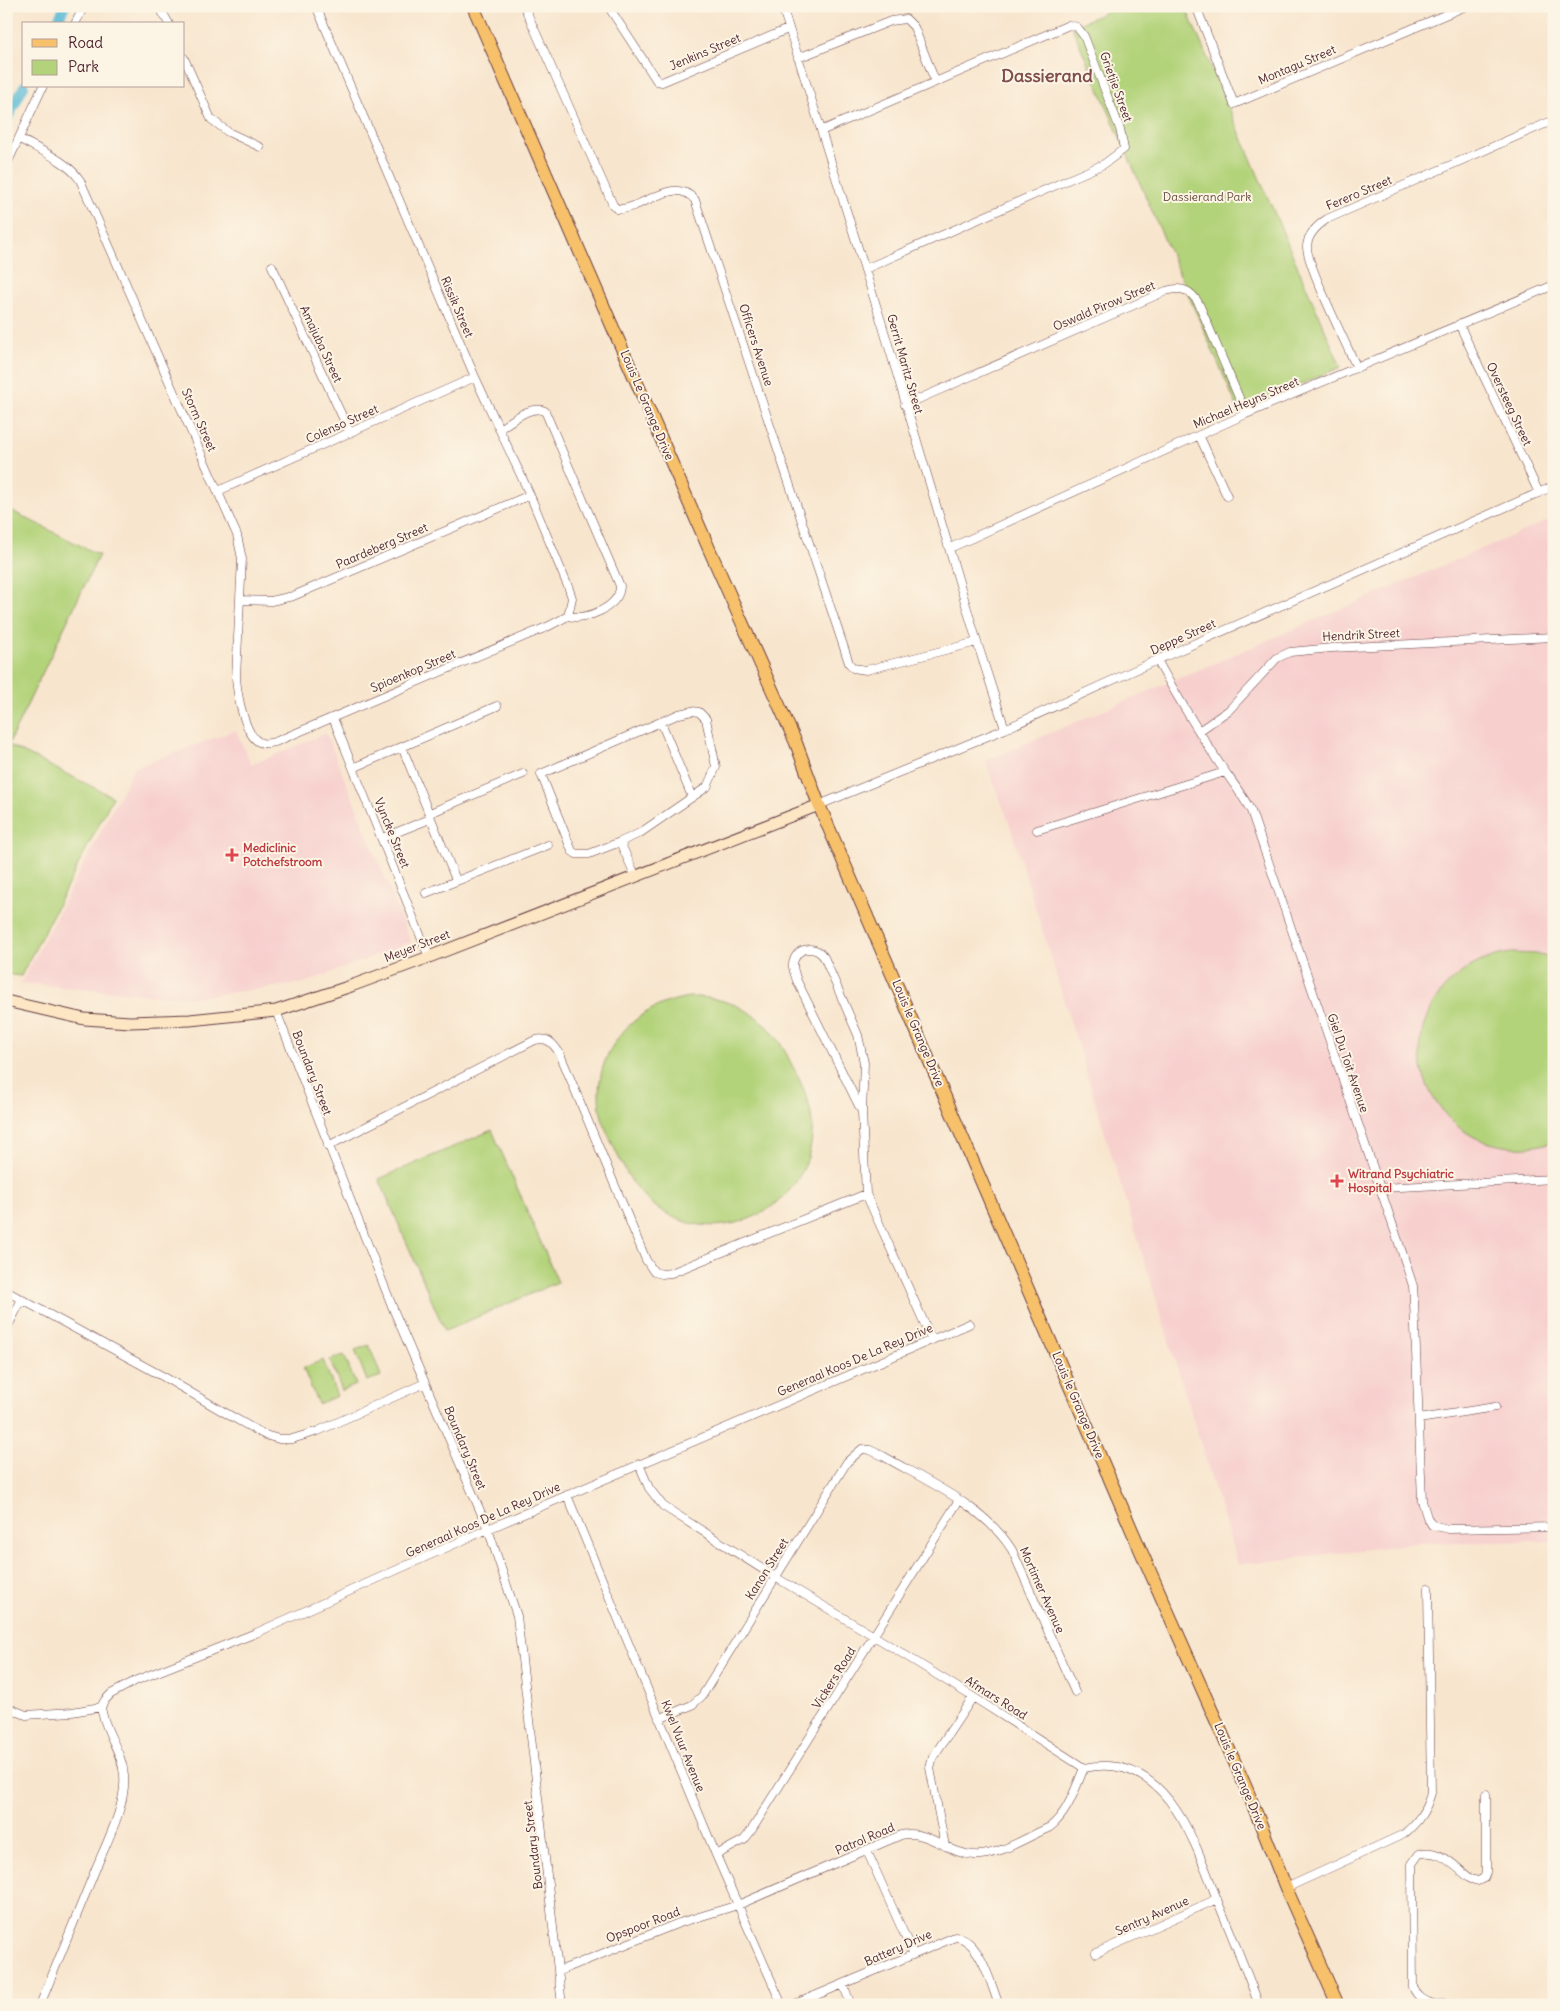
<svg xmlns="http://www.w3.org/2000/svg" width="1560" height="2011" font-family="Delius,sans-serif">
<style>
.built{fill:#f7d0ce}
.green{fill:#b3d37a;stroke:#7e7952}
.lines{fill:none;stroke-linecap:round;stroke-linejoin:round}
.canal{stroke:#55b8d4;stroke-width:10}
.street-casing{stroke:#643d43;stroke-width:9}
.secondary-casing{stroke:#643d43;stroke-width:13}
.primary-casing{stroke:#643d43;stroke-width:14}
.street{stroke:#fff;stroke-width:8}
.secondary{stroke:#fce6c4;stroke-width:11}
.primary{stroke:#f7c06b;stroke-width:12}
.health-dot{fill:#e0444e;stroke:#fcf5e5;stroke-width:2}
.labels{text-anchor:middle;stroke-width:4;stroke-linejoin:round;paint-order:stroke}
.street-label{font-size:12px;fill:#4a1f2b;stroke:#fcf5e5}
.park-label{font-size:12px;fill:#644c3f;stroke:#fcf5e5}
.health-label{font-size:12px;font-weight:bold;fill:#be3a42;stroke:#fcf5e5;text-anchor:start}
.district-label{font-size:18px;font-weight:bold;fill:#804f4d;stroke:#fcf5e5}
</style>
<rect width="100%" height="100%" fill="#fcf5e5"/>
<filter id="ink" filterUnits="userSpaceOnUse"><feTurbulence type="fractalNoise" baseFrequency=".02" numOctaves="2"/><feDisplacementMap in="SourceGraphic" scale="10" xChannelSelector="R" yChannelSelector="G"/><feConvolveMatrix kernelMatrix="1 2 1 2 8 2 1 2 1" color-interpolation-filters="sRGB"/></filter>
<filter id="wash" filterUnits="userSpaceOnUse"><feTurbulence type="fractalNoise" baseFrequency=".0096" numOctaves="4" result="noise"/><feDisplacementMap in="SourceGraphic" scale="20" xChannelSelector="R" yChannelSelector="G"/><feGaussianBlur stdDeviation="1.12" result="paint"/><feColorMatrix in="noise" values="0 0 0 0 0 0 0 0 0 0 0 0 0 0 0 0 0 1.4 0 .05"/><feComposite in="paint" operator="in"/></filter>
<g filter="url(#wash)">
<rect width="100%" height="100%" fill="#f8e5cd"/>
<path class="built" d="M1554,518V1541L1417,1543L1238,1565L1009,822L985,761Z
M236,730L251,765L326,733L411,942L304,983L190,998L21,983L134,768Z"/>
<path class="green" d="M1119,6H1185L1341,367L1239,411L1072,27Z
M6,508L99,555L8,745L113,797L21,976L6,974Z
M1511,953L1536,954L1554,959V1141C1533,1149 1511,1149 1490,1143C1471,1138 1453,1125 1441,1109C1392,1045 1436,963 1511,953Z
M690,997C732,996 768,1016 787,1055C796,1074 808,1093 811,1114C824,1198 728,1256 659,1209C639,1196 628,1177 618,1156C611,1140 602,1125 600,1107C592,1050 636,1004 690,997Z
M492,1130L558,1282L445,1331L379,1179Z
M369,1345L381,1376L367,1381L355,1350Z
M344,1355L356,1385L342,1391L330,1360Z
M323,1360L337,1396L318,1404L303,1368Z"/>
<g class="lines">
<path class="canal" d="M56,24L65,6
M6,122L24,86"/>
</g>
</g>
<g filter="url(#ink)">
<g class="lines">
<defs>
<path id="street" d="M159,6L169,24
M316,6L475,377L530,495L569,589L572,598L568,616
M524,6L613,205L617,209C642,211 673,174 695,200L849,663L853,668L866,670L977,642
M608,6L657,81L662,82L788,29
M782,6L882,324L977,642L1005,729
M1196,6L1234,104L1466,6
M75,24L84,6
M184,58L211,119L228,132L260,147
M798,58L891,21L906,19L914,27L935,81
M823,130L1069,25L1077,27L1084,36L1120,129L1124,149L1104,164L865,269
M20,139C41,151 66,160 80,180L237,535L242,559L236,677C237,693 244,734 259,742C265,745 269,743 275,742L549,626L568,616
M6,166L43,86
M272,266L350,433
M1459,324L1539,493
M1357,368C1348,348 1305,261 1307,246C1308,234 1318,225 1327,219L1554,120
M905,405L1166,291C1182,286 1191,290 1199,304L1246,414
M499,429C511,422 530,404 545,411L620,586C620,607 586,621 568,616
M1199,435L1227,496
M218,491L475,377
M950,548L1246,414L1554,285
M240,600L271,601L293,596L530,495
M1157,660C1176,695 1197,729 1219,763C1230,779 1242,794 1251,811L1403,1255L1413,1286L1414,1301L1422,1501L1427,1517L1432,1525L1448,1529L1554,1527
M333,718L429,957
M661,722L692,797
M1199,731L1229,710L1277,658L1290,652L1332,648L1554,637
M402,747L456,880
M353,768L497,706
M819,805L1005,729L1157,660L1554,486
M430,813L523,774
M1037,830L1225,772
M382,838L430,819
M620,842L589,854H576L572,851L541,774L679,714L692,711L699,712L706,719L716,767L707,787L640,833L620,842L636,877
M426,893L548,845
M276,1011L394,1311L488,1529L517,1616L562,2005
M862,1112L797,981C795,974 791,967 794,960C799,946 816,946 824,957L858,1035L864,1063L862,1112L866,1194
M328,1146L535,1040C548,1037 553,1043 560,1054L646,1260L654,1272L662,1274L671,1273L866,1194L932,1340
M1381,1188L1554,1179
M6,1291L164,1377L229,1415L265,1435L279,1439H292L318,1431L425,1383
M6,1330L21,1301
M1419,1419L1495,1407
M639,1464L649,1488L663,1506L775,1577L874,1636L973,1697L1084,1768C1166,1750 1195,1842 1218,1902C1232,1936 1246,1970 1259,2005
M567,1495L716,1855L782,2005
M6,1707L26,1715L72,1712L101,1707L105,1700L111,1694L137,1680L256,1633L488,1529L969,1324
M659,1719L692,1705L702,1696L847,1462L862,1449L870,1450L883,1456C926,1481 986,1507 1012,1550L1075,1692
M1486,1794V1873L1484,1878L1478,1881L1471,1879C1456,1868 1440,1847 1419,1854L1412,1864L1413,1987C1417,1997 1423,2000 1433,2004L1539,2005
M945,1846L930,1768L933,1757L973,1697
M867,1851L913,1954
M716,1855L744,1840L751,1831L959,1500
M1286,1888L1404,1834C1418,1822 1426,1811 1431,1793L1428,1588
M1096,1953L1217,1899
M559,1971L679,1923L738,1905L901,1835C929,1829 948,1854 974,1855C997,1857 1029,1836 1050,1827C1068,1813 1075,1789 1084,1768
M843,1984L851,2005
M40,2005C58,1961 76,1917 94,1873C105,1845 127,1806 124,1775C122,1751 104,1731 101,1707
M793,2005L955,1937C980,1938 991,1985 999,2005"/>
<path id="secondary" d="M6,1001L84,1019L130,1022L190,1020L276,1011L351,986L429,957L819,805"/>
<path id="primary" d="M473,6L710,551L796,743L819,805L1140,1549L1247,1790L1286,1888L1338,2005"/>
</defs>
<use href="#street" class="street-casing"/>
<use href="#secondary" class="secondary-casing"/>
<use href="#primary" class="primary-casing"/>
<use href="#street" class="street"/>
<use href="#secondary" class="secondary"/>
<use href="#primary" class="primary"/>
</g>
</g>
<g class="health-dot">
<path d="M229.5 847.5h5v5h5v5h-5v5h-5v-5h-5v-5h5z"/>
<path d="M1334.5 1173.5h5v5h5v5h-5v5h-5v-5h-5v-5h5z"/>
</g>
<g class="labels">
<g class="street-label">
<text transform="translate(705 52) rotate(-23)" y="4">Jenkins Street</text>
<text transform="translate(1297 65) rotate(-23)" y="4">Montagu Street</text>
<text transform="translate(1116 87) rotate(70)" y="4">Grietjie Street</text>
<text transform="translate(1359 193) rotate(-23)" y="4">Ferero Street</text>
<text transform="translate(1104 306) rotate(-23)" y="4">Oswald Pirow Street</text>
<text transform="translate(457 307) rotate(67)" y="4">Rissik Street</text>
<text transform="translate(321 344) rotate(65)" y="4">Amajuba Street</text>
<text transform="translate(756 345) rotate(72)" y="4">Officers Avenue</text>
<text transform="translate(905 364) rotate(74)" y="4">Gerrit Maritz Street</text>
<text transform="translate(1246 403) rotate(-23)" y="4">Michael Heyns Street</text>
<text transform="translate(1509 404) rotate(65)" y="4">Oversteeg Street</text>
<text transform="translate(647 405) rotate(67)" y="4">Louis Le Grange Drive</text>
<text transform="translate(199 420) rotate(66)" y="4">Storm Street</text>
<text transform="translate(342 424) rotate(-24)" y="4">Colenso Street</text>
<text transform="translate(382 546) rotate(-23)" y="4">Paardeberg Street</text>
<text transform="translate(1361 635) rotate(-3)" y="4">Hendrik Street</text>
<text transform="translate(1183 637) rotate(-24)" y="4">Deppe Street</text>
<text transform="translate(413 671) rotate(-23)" y="4">Spioenkop Street</text>
<text transform="translate(392 833) rotate(68)" y="4">Vyncke Street</text>
<text transform="translate(417 946) rotate(-21)" y="4">Meyer Street</text>
<text transform="translate(918 1033) rotate(67)" y="4">Louis le Grange Drive</text>
<text transform="translate(1348 1063) rotate(71)" y="4">Giel Du Toit Avenue</text>
<text transform="translate(312 1073) rotate(69)" y="4">Boundary Street</text>
<text transform="translate(855 1360) rotate(-23)" y="4">Generaal Koos De La Rey Drive</text>
<text transform="translate(1078 1405) rotate(67)" y="4">Louis le Grange Drive</text>
<text transform="translate(465 1448) rotate(67)" y="4">Boundary Street</text>
<text transform="translate(483 1520) rotate(-24)" y="4">Generaal Koos De La Rey Drive</text>
<text transform="translate(767 1569) rotate(-58)" y="4">Kanon Street</text>
<text transform="translate(1042 1590) rotate(66)" y="4">Mortimer Avenue</text>
<text transform="translate(834 1678) rotate(-58)" y="4">Vickers Road</text>
<text transform="translate(996 1698) rotate(32)" y="4">Afmars Road</text>
<text transform="translate(683 1746) rotate(68)" y="4">Kwel Vuur Avenue</text>
<text transform="translate(1240 1776) rotate(67)" y="4">Louis le Grange Drive</text>
<text transform="translate(865 1839) rotate(-23)" y="4">Patrol Road</text>
<text transform="translate(533 1845) rotate(-97)" y="4">Boundary Street</text>
<text transform="translate(1152 1916) rotate(-24)" y="4">Sentry Avenue</text>
<text transform="translate(643 1925) rotate(-21)" y="4">Opspoor Road</text>
<text transform="translate(898 1948) rotate(-24)" y="4">Battery Drive</text>
</g>
<g class="park-label">
<text x="1207" y="201">Dassierand Park</text>
</g>
<g class="health-label">
<text x="243" y="852">Mediclinic<tspan x="243" dy="14">Potchefstroom</tspan></text>
<text x="1348" y="1178">Witrand Psychiatric<tspan x="1348" dy="14">Hospital</tspan></text>
</g>
<g class="district-label">
<text x="1047" y="82">Dassierand</text>
</g>
</g>
<rect width="1560" height="2011" fill="none" stroke="#fcf5e5" stroke-width="25"/>
<rect x="22" y="22" width="162" height="65" fill="#fcf5e5" stroke="#b59f9b"/>
<rect x="32" y="39" width="25" height="8" fill="#f7c06b" stroke="#b59f9b"/>
<text x="68" y="48" font-size="15" fill="#4a1f2b">Road</text>
<rect x="32" y="60" width="25" height="15" fill="#b3d37a" stroke="#b59f9b"/>
<text x="68" y="72" font-size="15" fill="#4a1f2b">Park</text>
</svg>
